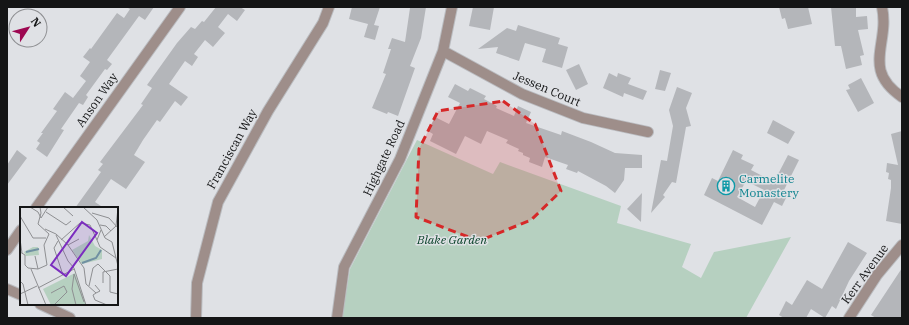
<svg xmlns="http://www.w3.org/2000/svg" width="909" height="325" font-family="'IBM Plex Serif',serif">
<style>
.green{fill:#b6d0c0}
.building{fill:#b4b6ba;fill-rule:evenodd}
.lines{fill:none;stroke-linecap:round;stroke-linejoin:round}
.minor-casing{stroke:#babcc0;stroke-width:12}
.minor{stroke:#9e8e8a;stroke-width:10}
.marked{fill:#d62828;fill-opacity:0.2;stroke:#d62828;stroke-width:3;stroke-dasharray:8 5;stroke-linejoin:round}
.labels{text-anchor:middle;stroke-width:3;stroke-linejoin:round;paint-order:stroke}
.street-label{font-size:12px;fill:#141516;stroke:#dfe1e5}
.culture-label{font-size:12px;fill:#0d838f;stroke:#dfe1e5;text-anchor:start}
.park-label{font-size:12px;font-style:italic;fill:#003c22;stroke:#dfe1e5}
.inset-river{fill:none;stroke:#7090a2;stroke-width:2}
.inset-road{fill:none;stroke:#8e8f92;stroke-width:1}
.view{fill:#7b2cbf;fill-opacity:0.15;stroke:#7b2cbf;stroke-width:2}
.inset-edge{fill:none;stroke:#141516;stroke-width:2}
</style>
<rect width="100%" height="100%" fill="#dfe1e5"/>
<path class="green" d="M417,140L493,174L500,162L621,206L617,223L691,244L682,267L701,278L714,252L791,237L746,318H342L350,269Z"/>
<path class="building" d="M126,7H154L145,20L139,16L107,60L112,64L107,70L105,69L86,95L88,97L83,105L79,103L61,129L64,130L47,157L36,149L40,143L37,141L43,133H41L57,111L53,109L65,92L73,98L86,81L80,76L90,62L83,57L90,48L91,49L117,13L124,18L130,9Z
M216,7H240L245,10L237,21L228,14L218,27L225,33L213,47L205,40L194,54L198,57L192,66L185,61L169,84L188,97L181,106L175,101L160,122L157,120L143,140L134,155L145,162L126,189L111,179L95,202L104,208H75L101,172L98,170L103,164L100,162L143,105L141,104L152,88L147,85L177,43L191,27L195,29L202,21L204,22Z
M352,7H380L374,25L379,26L375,40L364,37L368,24L349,19Z
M413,7H426L421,38L410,66L415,68L398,116L388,112L387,114L372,108L386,74L383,73L391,49H388L392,38L405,42L410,8Z
M473,7H494L490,30L469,26Z
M779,7H808L812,24L788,29L785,18L782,19Z
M831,7H856V17L867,16L868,29L858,30L864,55L860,56L862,65L846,69L841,46H835Z
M518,25L560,38L558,44L568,47L562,68L542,62L546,49L525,43L519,61L496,53L498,47L478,49L507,28L516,31Z
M579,64L588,84L576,90L566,70Z
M660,70L671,73L665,91L655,89Z
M609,73L617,77L618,73L631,78L628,84L647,91L643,100L624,93L623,97L603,88Z
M861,78L874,103L858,112L846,90L850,89L848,85Z
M455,84L468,91L470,88L486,96L484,99L497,106L496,108L514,116L518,106L531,112L526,123L561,135L562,131L591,142L615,153L642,155V168H625L624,180L615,193L606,186L578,171L577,173L566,169L568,165L545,157L542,167L529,162L530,158L523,155V153L518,151L519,149L506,143L508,140L487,131L481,144L465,136L456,154L430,141L433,134L428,131L435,117L449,124L460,103L448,97Z
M677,87L692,93L686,108L691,126L686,127L676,183L672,182L663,195L665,197L651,213L661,160L667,161L673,126L669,110Z
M773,120L795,132L788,144L767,133Z
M902,131L901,165L902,224L886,221L891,188V180L888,179L889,173L886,172L887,163L898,165L891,134Z
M17,150L27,158L7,185V165Z
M733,150L743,155L741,159L754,165L751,170L774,182L788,155L799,160L781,196L786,198L782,206L774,202L762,225L704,195L712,178L718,181ZM746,181L764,190L755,207L737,197Z
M642,193L641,222L627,209Z
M848,242L867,253L849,281L836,309L832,306L825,318L811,309L806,318H784L779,315L786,301L792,305L807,280L822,289Z
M902,268V318H876L871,315Z"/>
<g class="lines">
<defs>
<path id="minor" d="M882,7C890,44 861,69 902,97
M443,51L522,94L583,118L648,132
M36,208L180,7
M7,250L21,230
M7,289L21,295
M40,304L70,318
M196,318L197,283L218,202L268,111L323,23L329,7
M337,318L344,267L400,159L443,51L452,7
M849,318L877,275L902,245"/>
</defs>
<use href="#minor" class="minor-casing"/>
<use href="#minor" class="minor"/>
</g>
<path class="marked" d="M503,101L535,124L561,191L531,220L479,241L416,217L419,149L438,111Z"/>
<defs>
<symbol id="building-ring" viewBox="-11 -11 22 22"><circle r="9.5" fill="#dfe1e5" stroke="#0f9aa8" stroke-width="1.5"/><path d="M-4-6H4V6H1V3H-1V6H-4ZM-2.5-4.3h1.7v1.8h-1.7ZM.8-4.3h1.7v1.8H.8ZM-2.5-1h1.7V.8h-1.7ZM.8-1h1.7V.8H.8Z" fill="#0f9aa8"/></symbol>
</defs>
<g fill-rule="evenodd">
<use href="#building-ring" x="716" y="176" width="20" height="20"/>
</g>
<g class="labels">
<g class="street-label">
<text transform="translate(547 89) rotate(23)" y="4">Jessen Court</text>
<text transform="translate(97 100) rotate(-55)" y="4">Anson Way</text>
<text transform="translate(232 149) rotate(-61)" y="4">Franciscan Way</text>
<text transform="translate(384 158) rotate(-65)" y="4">Highgate Road</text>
<text transform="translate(865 274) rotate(-54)" y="4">Kerr Avenue</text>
</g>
<g class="culture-label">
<text x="739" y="183">Carmelite<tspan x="739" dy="14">Monastery</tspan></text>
</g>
<g class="park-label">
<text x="452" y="244">Blake Garden</text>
</g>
</g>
<g transform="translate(20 207)">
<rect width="98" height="98" fill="#dfe1e5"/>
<path d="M69,28L75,39L82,43V52L62,57L52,43L68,34ZM13,40H18L19,48L6,49L4,45ZM55,66L66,98H31L23,82Z" fill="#b6d0c0"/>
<path class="inset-river" d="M6,45L19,42M62,56L76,51L81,43"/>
<path class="inset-road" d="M10,0L18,5L21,11M43,0L53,9M63,0L77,13L85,31L92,35L98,59M26,5L46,18L51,14M72,6L89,11L98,21M0,9L13,31H26M21,11L28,0M80,18L86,19L91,24M25,22L36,27L48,38L64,61L66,77L76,86M81,23L77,33L80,40L96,51M36,28L48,54L54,61L66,98M84,30L96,19L98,1M0,32L2,46M41,33L60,16L70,18L77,33M38,34L34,41L43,68M48,38L59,32M0,45L5,48V58L8,61L18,62L27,58L24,38L29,27L18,17L21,6L20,0M15,49L18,62M78,57L90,69V85L98,87M11,62L26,98M0,74L3,77L8,98M83,76V65L98,62M75,78L80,84L76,86M69,79L73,61L78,57M18,81L54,62M31,86L44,79L47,85L34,98M76,86L73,88L75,93L87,98M0,87L17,79M56,98L52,82L54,67L64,95"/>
<path class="view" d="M62,15L77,26L46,69L31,58Z"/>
<rect width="98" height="98" class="inset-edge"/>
</g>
<rect width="909" height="325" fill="none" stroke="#141516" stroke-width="16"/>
<g transform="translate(28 28) rotate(54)"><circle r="19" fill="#dfe1e5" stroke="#8e8f92"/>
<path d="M0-3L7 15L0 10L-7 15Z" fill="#9d0751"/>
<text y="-6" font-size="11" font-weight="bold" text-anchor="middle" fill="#141516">N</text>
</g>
</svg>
